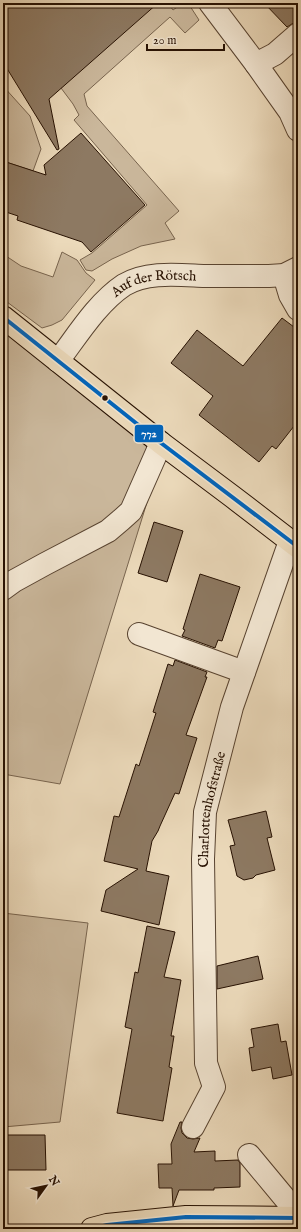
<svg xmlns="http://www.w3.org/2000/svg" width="301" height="1232" font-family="'IM FELL English',serif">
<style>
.green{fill:#cab79b;stroke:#78644e}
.building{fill:#8d7962;stroke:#271102}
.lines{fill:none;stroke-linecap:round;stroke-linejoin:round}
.minor-casing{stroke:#584330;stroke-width:24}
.major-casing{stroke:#271102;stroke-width:24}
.minor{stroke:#f2e6d2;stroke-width:22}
.major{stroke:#ebd9ba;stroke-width:22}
.bus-1-casing{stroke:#f2e6d2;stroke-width:7}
.bus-1{stroke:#0065bd;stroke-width:4}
.bus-dot{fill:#271102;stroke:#f2e6d2;stroke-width:1.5}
.labels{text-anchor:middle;stroke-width:4;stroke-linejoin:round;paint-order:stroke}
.street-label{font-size:14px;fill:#271102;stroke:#f2e6d2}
.line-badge{stroke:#f2e6d2;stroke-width:1.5}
.badge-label{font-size:11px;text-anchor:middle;font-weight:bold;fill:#fff}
</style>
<rect width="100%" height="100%" fill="#ebd9ba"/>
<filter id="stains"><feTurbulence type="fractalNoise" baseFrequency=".005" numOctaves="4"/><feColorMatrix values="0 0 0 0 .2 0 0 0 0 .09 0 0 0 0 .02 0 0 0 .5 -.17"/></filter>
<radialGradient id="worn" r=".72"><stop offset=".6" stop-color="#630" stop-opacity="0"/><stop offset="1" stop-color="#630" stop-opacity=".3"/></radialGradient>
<path class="green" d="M145,3H168L173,10L183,3H188L199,20L185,33L170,17L84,94L87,106L179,211L165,223L175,239L141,246L112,259L92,271L86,270L80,260L92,253L147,205L74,120L79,115L73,104L61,88Z
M3,86L30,116L41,149L33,171L3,161Z
M62,252L77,260L86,273L95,280L62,320L52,325L42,328L3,299V254L21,266L53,277Z
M3,331L161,457L60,784L3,774Z
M3,913L88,923L60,1122L3,1127Z"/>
<path class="building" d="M3,3H158L49,99L59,149L57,150L3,62Z
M264,3H298V22H295L287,27Z
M81,133L145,205L91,252L82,242L17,220L18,216L3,211V161L46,175L44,165Z
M282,318L298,330V421L276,449L272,446L259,462L199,415L213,396L171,363L197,330L243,366Z
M154,522L183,531L167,582L138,573Z
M200,574L240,587L222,641L218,640L215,648L182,636L185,630L183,629Z
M175,660L207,672L205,677H207L186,735L197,738L179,794L175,793L160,826L158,831L152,841L146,871L169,876L159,925L101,911L106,890L138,869L104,861L114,816L119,817L136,764L139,766L156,713L153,712L168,664L173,666Z
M266,811L272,837L267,838L275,870L256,875L253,878L244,880L237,876L230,846L235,845L228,820Z
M147,926L175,932L164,977L181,980L171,1036H174L169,1067L172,1068L163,1121L117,1113L132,1029L125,1027L135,972L138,973Z
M258,956L263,979L217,989V966Z
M278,1024L281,1042L286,1041L292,1075L273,1079L271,1067L252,1071L249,1048L254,1047L251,1029Z
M180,1122H182L181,1128L182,1133L187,1138L193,1139L200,1138L194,1152L215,1151V1161L238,1160L240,1163V1187L214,1188V1190H179L173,1206L172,1188H159L158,1164H172L171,1144Z
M3,1135H45L46,1170H3Z"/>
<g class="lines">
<defs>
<g id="minor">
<path d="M210,3L256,64L290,112L298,130"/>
<path d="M256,64L275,54L298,34"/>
<path d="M284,275L290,295L298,309"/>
<path id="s1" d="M58,361C77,336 97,303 124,285C147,271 179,275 205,276C226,276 248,276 269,276L284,275L298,268"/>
<path d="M3,589L14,581L45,564L108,531L121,520L131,511L161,443"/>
<path d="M139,634L244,672"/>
<path id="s2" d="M193,1127L214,1087L206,1063L203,859L205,812L232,707L284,558L290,541"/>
<path d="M249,1155L298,1214"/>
</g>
<path id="major" d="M3,317L161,443L233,497L298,547
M92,1229L107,1225L186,1217L298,1218"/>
</defs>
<use href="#minor" class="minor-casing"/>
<use href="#major" class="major-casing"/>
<use href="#minor" class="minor"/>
<use href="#major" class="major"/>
<defs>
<path id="bus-1" d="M3,317L161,443L298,547
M92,1229L107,1225L186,1217L298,1218"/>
</defs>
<use href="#bus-1" class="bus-1-casing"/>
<use href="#bus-1" class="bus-1"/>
</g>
<circle class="bus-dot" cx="105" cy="398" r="3.5"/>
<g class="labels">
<g class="street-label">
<text dy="5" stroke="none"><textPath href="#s1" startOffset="131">Auf der Rötsch</textPath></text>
<text dy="5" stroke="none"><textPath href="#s2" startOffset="325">Charlottenhofstraße</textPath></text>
</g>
</g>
<rect class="line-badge" x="134" y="424" width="30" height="19" rx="4" fill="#0065bd"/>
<g class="badge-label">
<text x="149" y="437">772</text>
</g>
<rect width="301" height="1232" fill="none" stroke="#ebd9ba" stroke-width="16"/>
<rect x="4" y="4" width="293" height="1224" fill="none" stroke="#271102" stroke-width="2"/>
<rect x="8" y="8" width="285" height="1216" fill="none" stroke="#271102"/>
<g transform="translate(46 1186) rotate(57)" stroke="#f2e6d2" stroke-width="3" paint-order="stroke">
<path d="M0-3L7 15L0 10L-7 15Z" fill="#271102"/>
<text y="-6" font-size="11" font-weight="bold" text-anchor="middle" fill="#271102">N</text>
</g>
<path d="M147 44v6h77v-6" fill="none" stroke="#271102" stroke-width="2"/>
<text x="153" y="44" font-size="12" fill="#271102" stroke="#f2e6d2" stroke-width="3" paint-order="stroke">20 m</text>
<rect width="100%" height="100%" filter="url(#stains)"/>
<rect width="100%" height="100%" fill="url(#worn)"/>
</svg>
